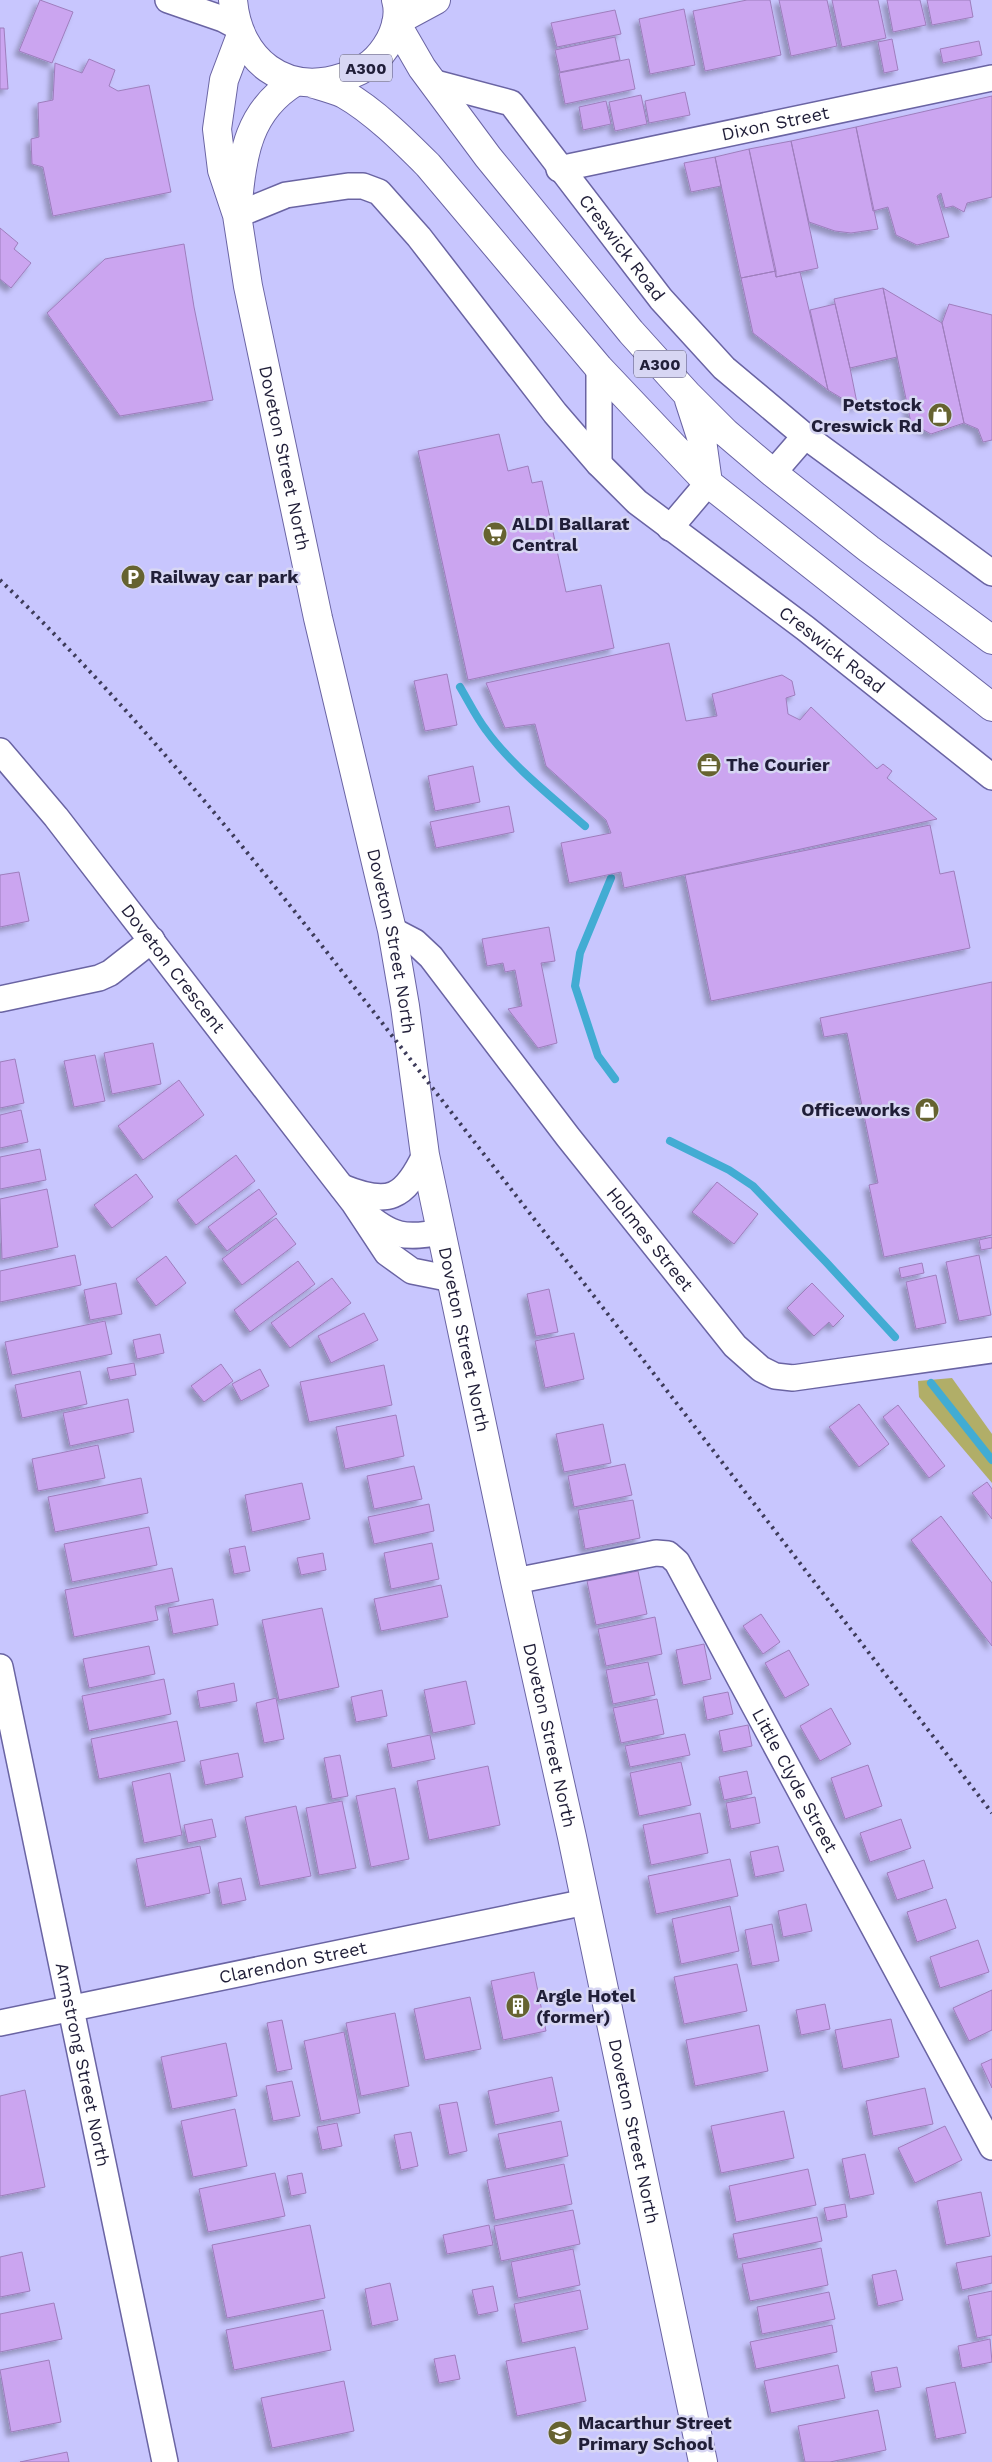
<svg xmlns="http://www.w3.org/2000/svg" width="992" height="2462" font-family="'Work Sans',sans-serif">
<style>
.green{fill:#b1ae68}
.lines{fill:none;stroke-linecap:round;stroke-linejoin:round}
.stream{stroke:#42acd3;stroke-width:8}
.building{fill:#cba5f0;stroke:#9e7ebd;filter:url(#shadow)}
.minor-casing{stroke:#6a64a3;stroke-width:28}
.tertiary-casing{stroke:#6a64a3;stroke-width:30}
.secondary-casing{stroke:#6a64a3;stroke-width:30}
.trunk-casing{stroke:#6a64a3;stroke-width:30}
.minor{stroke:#fff;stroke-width:25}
.tertiary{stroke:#fff;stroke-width:28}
.secondary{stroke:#fff;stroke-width:28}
.trunk{stroke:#fff;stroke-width:28}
.rail{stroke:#3d3b5a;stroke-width:4;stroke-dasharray:2.5 5;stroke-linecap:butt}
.labels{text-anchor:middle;stroke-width:5;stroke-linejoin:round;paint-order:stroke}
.shield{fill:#d7d6f3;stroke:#575570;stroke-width:1}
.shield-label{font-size:16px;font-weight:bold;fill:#201e38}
.street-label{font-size:18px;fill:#201e38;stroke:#d7d6f3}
.poi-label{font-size:18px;font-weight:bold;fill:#201e38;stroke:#d7d6f3;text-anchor:start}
</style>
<defs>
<filter id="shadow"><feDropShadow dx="-4.5" dy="4.5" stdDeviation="2.5" flood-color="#0004"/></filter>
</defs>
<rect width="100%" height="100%" fill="#c8c6fe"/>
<path class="green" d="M952,1378L992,1434V1483L919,1397L918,1381Z"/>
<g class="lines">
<path class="stream" d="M460,687C469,702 476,717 486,730C511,765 553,798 585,826
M611,878L580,953L575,986L598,1056L615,1079
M670,1141L729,1170L753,1186L826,1262L895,1337
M931,1383L992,1460"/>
</g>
<path class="building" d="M40,0L73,12L52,63L19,51Z
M747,0H770L781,55L705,71L693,11Z
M779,0H827L837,46L791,56Z
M832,0H878L886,38L842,47Z
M887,0H920L926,25L893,32Z
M927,0H970L973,17L932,25Z
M684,9L695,65L650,74L639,19Z
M615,10L621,34L557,47L551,23Z
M0,28H4L8,89H0Z
M615,37L620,60L560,72L555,50Z
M892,39L898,70L884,73L878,42Z
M979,41L982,55L943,63L940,49Z
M89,59L115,70L109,86L118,91L149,85L171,192L53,216L43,167L32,164L31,139L39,137L38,103L53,100L55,63L82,73Z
M629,59L635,89L565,104L559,73Z
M685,92L690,115L649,123L645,101Z
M641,95L647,124L615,131L609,102Z
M992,96V197L967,203L964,212L953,206L945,208L941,193L937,196L949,237L917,245L896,235L888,207L873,211L856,127Z
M606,101L611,124L583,130L579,107Z
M856,127L878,229L851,233L835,231L809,222L791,141Z
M791,141L818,268L776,277L749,149Z
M749,149L776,271L741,278L715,157Z
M715,157L721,186L691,192L684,163Z
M0,228L18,243L14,249L31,263L11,288L0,279Z
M184,244L194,307L213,400L120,416L47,313L105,259Z
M776,271V277L800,272L828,390L753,333L741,278Z
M883,288L897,357L850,368L834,299Z
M883,288L942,323L964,423L931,434L911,423Z
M835,304L850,368L858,408L828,390L810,310Z
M949,304L992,315V440L983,442L978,429L964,423L942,323Z
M499,434L508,471L528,466L532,483L542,481L566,592L601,585L614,648L468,680L418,451Z
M669,643L686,721L717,716L712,694L782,675L792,681L795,695L786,698L788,714L800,720L811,707L877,769L883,764L892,771L887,778L937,819L624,888L621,872L569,883L561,843L611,833L606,820L546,766L535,724L505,728L486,683Z
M447,674L457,725L425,731L414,681Z
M473,766L480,802L435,811L428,776Z
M509,806L514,832L436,848L430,822Z
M930,825L940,874L954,871L970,948L711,1001L685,875Z
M19,872L29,921L0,927V875Z
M549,927L555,961L541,963L557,1043L538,1048L508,1009L522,1006L515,970L505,972L503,963L487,966L482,939Z
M992,982V1235L884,1257L869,1185L878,1183L847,1033L824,1037L820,1018Z
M153,1043L161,1084L112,1094L104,1053Z
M95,1055L105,1101L74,1107L64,1061Z
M15,1059L24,1103L0,1108V1062Z
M179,1080L204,1115L143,1160L118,1126Z
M21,1110L28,1142L0,1148V1115Z
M40,1149L46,1180L0,1189V1157Z
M236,1155L255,1181L196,1225L177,1200Z
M136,1174L153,1197L112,1228L94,1205Z
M717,1182L758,1214L734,1244L692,1212Z
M47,1189L58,1247L2,1259L0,1199Z
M259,1189L277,1214L227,1251L208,1227Z
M276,1218L296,1244L242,1285L222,1259Z
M992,1237V1248L981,1250L979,1240Z
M75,1255L81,1285L0,1302V1271Z
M979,1255L991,1315L959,1321L946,1262Z
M166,1256L186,1283L156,1306L136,1279Z
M298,1261L315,1284L250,1332L234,1310Z
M922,1263L924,1273L901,1278L899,1268Z
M936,1275L946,1323L916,1329L906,1282Z
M332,1278L351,1303L290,1348L271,1323Z
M116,1283L122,1314L90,1320L84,1290Z
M812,1283L844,1316L833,1327L829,1322L814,1336L787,1308Z
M549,1289L558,1332L536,1336L527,1294Z
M364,1313L378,1340L331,1363L318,1336Z
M105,1321L112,1354L12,1375L5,1342Z
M574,1333L584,1379L545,1388L535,1341Z
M160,1334L164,1353L137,1359L133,1340Z
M134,1363L136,1375L110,1380L107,1368Z
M221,1364L233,1381L204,1402L191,1386Z
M384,1365L392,1405L309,1422L300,1382Z
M260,1369L269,1386L241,1401L232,1384Z
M80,1371L87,1404L22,1418L15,1385Z
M128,1399L134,1432L70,1446L63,1413Z
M859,1404L889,1444L859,1467L829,1427Z
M898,1405L945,1466L929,1478L883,1417Z
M396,1415L404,1456L345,1469L336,1427Z
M603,1424L611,1463L564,1472L556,1434Z
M98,1445L105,1478L38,1491L32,1459Z
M625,1464L632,1495L574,1507L568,1476Z
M414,1466L422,1499L374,1509L367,1476Z
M141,1478L148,1513L55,1532L48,1497Z
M987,1482L992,1489V1519L972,1493Z
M302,1483L310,1519L252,1532L245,1495Z
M633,1500L640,1538L585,1549L578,1510Z
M429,1504L434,1531L374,1544L368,1517Z
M941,1516L992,1583V1646L911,1540Z
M149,1527L157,1565L72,1582L64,1544Z
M432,1543L439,1579L391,1589L384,1553Z
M245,1546L250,1571L234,1574L229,1549Z
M323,1553L326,1570L301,1575L297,1558Z
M172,1568L179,1601L155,1606L158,1620L74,1637L65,1590Z
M638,1571L647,1614L596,1625L587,1581Z
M441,1585L448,1617L381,1631L374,1599Z
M213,1599L218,1625L173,1634L168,1608Z
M322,1608L339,1687L279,1700L262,1620Z
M761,1614L780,1642L763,1654L743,1626Z
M655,1617L662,1654L606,1666L598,1629Z
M704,1644L711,1679L683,1685L676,1650Z
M149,1646L155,1674L89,1688L83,1659Z
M789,1650L809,1685L785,1698L765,1663Z
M648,1662L655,1695L613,1704L606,1670Z
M164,1679L171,1714L89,1731L82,1696Z
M466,1681L475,1724L433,1733L424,1690Z
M234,1683L237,1701L200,1708L197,1691Z
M382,1690L387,1716L356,1722L351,1697Z
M728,1692L733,1714L707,1720L703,1697Z
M276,1698L284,1739L264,1743L256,1703Z
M657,1699L664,1734L621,1743L613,1708Z
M831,1708L851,1744L820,1761L800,1726Z
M177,1721L185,1761L99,1779L91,1739Z
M748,1725L752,1746L723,1752L719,1731Z
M685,1734L690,1755L630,1767L625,1746Z
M430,1735L435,1759L392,1768L387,1744Z
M238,1753L243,1777L205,1785L200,1761Z
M340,1755L348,1796L332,1799L324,1758Z
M681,1762L691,1805L639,1816L630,1773Z
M868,1765L882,1806L845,1819L831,1778Z
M488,1766L500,1825L429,1840L417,1781Z
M747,1771L752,1794L724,1800L719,1777Z
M170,1773L182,1835L144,1843L132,1782Z
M395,1788L409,1859L371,1867L356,1796Z
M755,1797L760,1823L731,1829L726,1803Z
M342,1801L356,1868L319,1875L306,1808Z
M296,1806L311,1876L260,1886L245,1817Z
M700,1813L708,1853L651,1865L643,1825Z
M212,1819L216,1837L188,1843L184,1825Z
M901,1819L911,1848L870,1862L860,1833Z
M200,1846L210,1893L146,1907L136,1859Z
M778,1846L784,1871L755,1877L750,1852Z
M730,1859L738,1896L656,1914L648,1876Z
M924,1860L933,1888L897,1900L887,1873Z
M241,1878L246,1900L222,1905L218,1883Z
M946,1899L956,1928L917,1942L907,1912Z
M806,1904L812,1931L783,1937L778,1911Z
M730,1906L739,1951L681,1964L672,1919Z
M772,1924L779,1961L752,1966L745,1930Z
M978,1940L989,1972L940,1988L930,1957Z
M737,1964L747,2011L684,2024L674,1977Z
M534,1972L546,2031L503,2040L491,1981Z
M992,1990V2030L969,2041L953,2008Z
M470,1997L481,2049L425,2060L414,2009Z
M825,2004L830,2029L801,2035L796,2010Z
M395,2013L409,2086L361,2096L346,2023Z
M891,2019L899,2057L843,2069L835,2030Z
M282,2020L292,2069L277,2072L267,2023Z
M759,2025L768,2071L695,2086L686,2040Z
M344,2032L360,2113L321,2121L304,2041Z
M226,2043L237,2096L172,2109L161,2057Z
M992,2059V2088L981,2064Z
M552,2077L559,2111L495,2125L488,2091Z
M292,2081L300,2116L273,2121L266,2086Z
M925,2088L933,2124L873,2136L866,2101Z
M25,2090L45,2187L0,2196V2096Z
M457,2102L467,2151L449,2155L439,2105Z
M235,2109L247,2166L193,2177L181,2121Z
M784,2111L794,2158L721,2173L711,2126Z
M561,2121L568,2156L506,2169L498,2134Z
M337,2123L342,2146L322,2150L317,2127Z
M945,2126L962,2160L915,2183L898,2148Z
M411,2132L418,2166L401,2170L394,2135Z
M865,2154L874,2194L850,2199L842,2159Z
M564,2164L572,2204L495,2220L487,2180Z
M808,2169L816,2205L736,2222L729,2186Z
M275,2173L285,2216L208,2232L199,2189Z
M302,2173L306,2193L291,2196L287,2176Z
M981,2192L990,2236L946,2245L937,2201Z
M845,2204L847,2217L827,2221L824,2208Z
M573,2210L580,2244L501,2261L494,2226Z
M817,2217L822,2241L738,2259L733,2234Z
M310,2225L325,2298L227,2318L212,2245Z
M489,2225L493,2245L447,2254L443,2235Z
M821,2248L828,2285L750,2301L742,2264Z
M573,2249L580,2285L518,2298L511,2262Z
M22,2252L30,2291L0,2297V2257Z
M992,2256V2283L962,2290L956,2263Z
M896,2270L903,2300L878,2306L872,2275Z
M390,2283L398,2320L372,2326L365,2289Z
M493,2286L498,2311L478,2315L472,2290Z
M580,2290L588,2329L522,2343L514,2304Z
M992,2291V2335L977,2338L968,2296Z
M829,2292L835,2319L762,2334L757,2307Z
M54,2303L62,2339L0,2352V2314Z
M323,2310L331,2350L234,2370L226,2330Z
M832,2325L837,2352L756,2369L750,2342Z
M990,2339L992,2362L962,2368L958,2346Z
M575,2347L586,2401L517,2416L506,2361Z
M455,2355L460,2379L439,2383L434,2359Z
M49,2360L61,2422L11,2432L0,2370Z
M838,2365L845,2398L771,2413L764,2381Z
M897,2367L901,2387L875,2392L871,2372Z
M344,2381L354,2431L272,2448L261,2398Z
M955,2382L966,2433L936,2439L926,2388Z
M878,2410L886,2450L830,2462H805L798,2426Z
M67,2452L69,2462H20Z"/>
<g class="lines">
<defs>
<g id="minor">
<path d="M168,0L223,19L238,27"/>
<path id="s1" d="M432,82L511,103L661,299L724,368L805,436L992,573"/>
<path id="s2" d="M559,169L992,78"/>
<path id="s3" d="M237,215L286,195L348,186H363L379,192L419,237L555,413L599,464L637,502L805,628L992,777"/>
<path d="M599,464V368"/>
<path d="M773,473L805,436"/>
<path d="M670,528L708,483"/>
<path id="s4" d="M0,751L56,817L316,1154L354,1203L387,1253L412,1271L452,1279"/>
<path id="s5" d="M392,930L415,942L431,957L568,1137L735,1346L761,1369L775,1376L793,1378L992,1350"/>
<path d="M0,999L99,978L110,973L152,940"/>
<path d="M342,1187C389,1206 404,1199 425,1155"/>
<path d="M363,1212C392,1237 405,1239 442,1232"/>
<path id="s6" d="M515,1581L656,1553L668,1554L677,1562L992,2147"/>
<path id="s7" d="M0,1667L165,2462"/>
<path id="s8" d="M0,2023L586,1902"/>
</g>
<path id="tertiary" d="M397,21L436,0"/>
<g id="secondary">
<path id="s9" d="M241,35L224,80L217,129L222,170L237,215L248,286L318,618L392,930L405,1006L425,1155L515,1581L572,1837L703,2462"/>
<path d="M238,203C242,154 249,110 295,82"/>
</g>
<path id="trunk" d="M233,0C238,60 285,97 344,77C366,70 379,60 390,40C396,28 400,14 396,0
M396,23L422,68L488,157L631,332L687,394L726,433L773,473L869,549L992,640
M314,84C324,87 335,90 344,94C374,111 404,141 428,165L599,368L708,483L992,707
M689,400L702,440L708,483"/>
</defs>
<use href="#minor" class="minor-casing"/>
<use href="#tertiary" class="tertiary-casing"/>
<use href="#secondary" class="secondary-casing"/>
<use href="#trunk" class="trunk-casing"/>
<use href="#minor" class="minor"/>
<use href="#tertiary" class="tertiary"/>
<use href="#secondary" class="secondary"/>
<use href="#trunk" class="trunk"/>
<path class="rail" d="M0,580C172,746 316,938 462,1126C640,1355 816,1584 992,1813"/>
</g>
<defs>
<symbol id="shop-disc" viewBox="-11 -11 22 22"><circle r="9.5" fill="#666330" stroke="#d7d6f3"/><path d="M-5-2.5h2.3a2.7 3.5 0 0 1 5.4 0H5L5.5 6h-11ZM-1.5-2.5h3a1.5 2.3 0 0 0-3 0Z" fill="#fff"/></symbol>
<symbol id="supermarket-disc" viewBox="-11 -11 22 22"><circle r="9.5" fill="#666330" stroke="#d7d6f3"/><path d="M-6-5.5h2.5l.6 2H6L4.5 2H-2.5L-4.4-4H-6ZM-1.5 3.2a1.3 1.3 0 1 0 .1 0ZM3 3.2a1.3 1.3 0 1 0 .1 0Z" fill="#fff"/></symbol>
<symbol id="parking-disc" viewBox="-11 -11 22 22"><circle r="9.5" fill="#666330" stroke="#d7d6f3"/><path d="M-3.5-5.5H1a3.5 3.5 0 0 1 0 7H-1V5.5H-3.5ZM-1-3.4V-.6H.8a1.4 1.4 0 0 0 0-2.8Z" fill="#fff"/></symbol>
<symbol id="office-disc" viewBox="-11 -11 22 22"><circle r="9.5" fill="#666330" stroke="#d7d6f3"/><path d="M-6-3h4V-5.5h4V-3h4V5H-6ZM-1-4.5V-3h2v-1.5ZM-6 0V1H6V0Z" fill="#fff"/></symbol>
<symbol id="building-disc" viewBox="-11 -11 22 22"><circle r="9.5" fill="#666330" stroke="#d7d6f3"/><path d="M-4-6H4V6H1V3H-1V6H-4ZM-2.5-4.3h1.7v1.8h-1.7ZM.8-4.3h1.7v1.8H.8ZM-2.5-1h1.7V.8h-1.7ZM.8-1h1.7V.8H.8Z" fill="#fff"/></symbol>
<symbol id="school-disc" viewBox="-11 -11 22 22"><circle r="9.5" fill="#666330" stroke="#d7d6f3"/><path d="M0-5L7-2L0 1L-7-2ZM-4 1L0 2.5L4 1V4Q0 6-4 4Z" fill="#fff"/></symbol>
</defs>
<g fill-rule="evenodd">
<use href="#shop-disc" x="926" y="401" width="28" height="28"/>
<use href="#supermarket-disc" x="481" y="520" width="28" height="28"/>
<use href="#parking-disc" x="119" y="563" width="28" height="28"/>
<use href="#office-disc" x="695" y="751" width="28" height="28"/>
<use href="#shop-disc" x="913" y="1096" width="28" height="28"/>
<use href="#building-disc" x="504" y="1992" width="28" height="28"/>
<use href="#school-disc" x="546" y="2419" width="28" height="28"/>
</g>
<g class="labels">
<g class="shield">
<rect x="340" y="54.5" width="52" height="27" rx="4"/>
<rect x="634" y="350.5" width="52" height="27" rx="4"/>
</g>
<g class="shield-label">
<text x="366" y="74">A300</text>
<text x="660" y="370">A300</text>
</g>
<g class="street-label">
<text dy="6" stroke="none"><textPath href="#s2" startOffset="221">Dixon Street</textPath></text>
<text dy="6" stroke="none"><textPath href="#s1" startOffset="264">Creswick Road</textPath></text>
<text dy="6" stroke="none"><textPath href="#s9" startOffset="434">Doveton Street North</textPath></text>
<text dy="6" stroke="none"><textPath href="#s3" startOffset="796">Creswick Road</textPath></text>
<text dy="6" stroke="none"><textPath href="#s9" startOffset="929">Doveton Street North</textPath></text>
<text dy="6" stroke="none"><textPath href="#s4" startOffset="278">Doveton Crescent</textPath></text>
<text dy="6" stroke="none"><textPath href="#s5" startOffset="405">Holmes Street</textPath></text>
<text dy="6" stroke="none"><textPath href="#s9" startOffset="1334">Doveton Street North</textPath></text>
<text dy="6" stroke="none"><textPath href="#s9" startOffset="1739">Doveton Street North</textPath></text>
<text dy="6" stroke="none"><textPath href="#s6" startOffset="416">Little Clyde Street</textPath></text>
<text dy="6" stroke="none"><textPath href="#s8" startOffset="299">Clarendon Street</textPath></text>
<text dy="6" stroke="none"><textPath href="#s7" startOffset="406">Armstrong Street North</textPath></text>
<text dy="6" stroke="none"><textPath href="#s9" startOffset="2144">Doveton Street North</textPath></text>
</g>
<g class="poi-label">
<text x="922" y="411" text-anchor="end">Petstock<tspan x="922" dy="21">Creswick Rd</tspan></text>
<text x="512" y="530">ALDI Ballarat<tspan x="512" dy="21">Central</tspan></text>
<text x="150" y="583">Railway car park</text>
<text x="726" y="771">The Courier</text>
<text x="910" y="1116" text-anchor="end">Officeworks</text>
<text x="536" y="2002">Argle Hotel<tspan x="536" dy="21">(former)</tspan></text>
<text x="578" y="2429">Macarthur Street<tspan x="578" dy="21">Primary School</tspan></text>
</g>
</g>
</svg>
